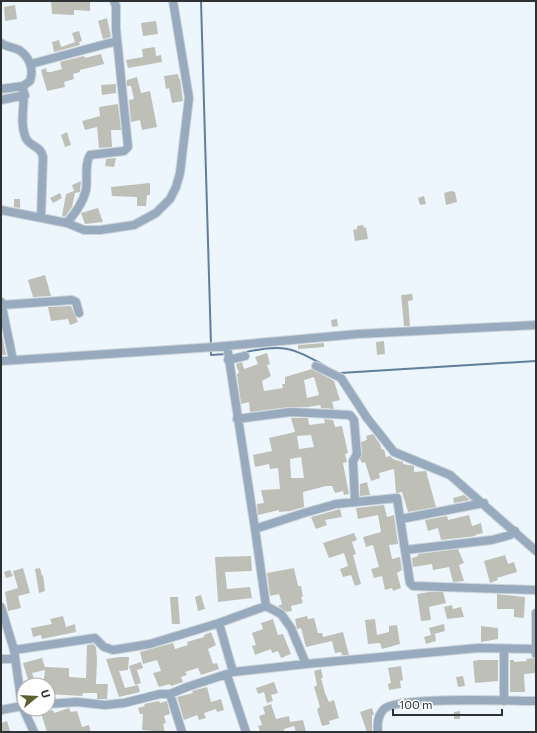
<svg xmlns="http://www.w3.org/2000/svg" width="537" height="733" font-family="Commissioner,sans-serif">
<style>
.lines{fill:none;stroke-linecap:round;stroke-linejoin:round}
.stream{stroke:#617e9d;stroke-width:2}
.building{fill:#bec0b7;fill-rule:evenodd}
.street-casing{stroke:#ccd3d9;stroke-width:10}
.street{stroke:#98abbe;stroke-width:8}
</style>
<rect width="100%" height="100%" fill="#eef6fd"/>
<g class="lines">
<path class="stream" d="M201,1L211,345
M211,349V355L226,354
M242,353C283,343 291,347 327,367
M340,373L536,361"/>
</g>
<path class="building" d="M51,1H90V11L74,10V15L52,14Z
M15,5L17,19L5,21L4,7Z
M107,18L111,37L103,39L98,21Z
M156,21L158,34L143,36L141,23Z
M79,31L82,41L79,42L80,45L54,52L52,42L59,40L61,47L75,42L72,33Z
M155,47L156,56L161,55L162,62L128,68L126,60L143,57L142,49Z
M101,54L104,64L80,70V72L73,74L74,79L64,82L65,87L47,91L41,70L46,68L47,72H51L62,69L60,62L84,56L85,58Z
M178,74L179,79H180L183,101L172,103L169,88L166,89L164,76Z
M137,77L141,93L150,91L157,127L142,130L140,120L131,122L129,100L134,99L131,86H127V80Z
M116,84V93L102,95L101,85Z
M118,104L121,130H111L112,147L99,148L97,127L85,130L82,121L100,116L99,107Z
M67,132L71,145L65,147L61,135Z
M116,158L114,167L105,166L106,159Z
M81,181L80,192L75,193L72,207L65,217L62,216L66,194L74,191L72,185Z
M150,183V195H147L146,206H137V197L112,196L111,187Z
M451,191L455,192L457,202L446,205L444,193Z
M60,193L62,198L53,203L50,198Z
M424,196L426,204L420,205L418,198Z
M14,199H20V208L14,207Z
M98,208L103,222L85,224L81,213Z
M363,225L364,228L366,227L368,239L355,241L353,230L357,229V226Z
M45,275L51,296L33,297L28,280Z
M412,294L413,300L408,301L410,326H404L401,295Z
M71,306L78,322L70,325L68,319L51,321L48,307Z
M337,319L338,326L332,327L331,320Z
M1,330L6,355H1Z
M384,341L385,354L377,355L376,342Z
M324,343V347L298,349V345Z
M267,353L270,364L267,365L271,376L262,381L264,391L283,388L282,384H285V377L312,369L334,381L340,400L332,402L334,409L321,408L320,405L308,407H290L250,412L249,402L241,404L237,374L239,373L236,364L242,362L244,369L258,364L255,357ZM314,377L319,395L307,398L304,380Z
M291,418H308L309,425L325,423L324,419L333,420L335,427L342,426L348,453L345,454L347,462L343,463L349,494L344,495L343,491L335,493L332,486H326L303,492L304,507L290,511L279,512V510L258,515L257,504L264,503L261,490L280,489L279,478L278,468L270,469L269,464L255,467L253,455L272,451L269,438L295,432ZM311,435L314,447L299,449L297,436ZM301,457L304,478H291L290,459Z
M373,434L380,444L382,450L384,449L386,457L390,456L393,459L403,462V464L414,466V472L426,471L436,507L408,512L402,492L396,493L394,469L379,473L380,478L371,481L365,462L362,463L360,459L362,454L361,442L367,440L366,436Z
M367,482L370,495L360,496V484Z
M464,495L470,500L454,503L453,498Z
M384,505L387,517L394,515L398,544L389,545L392,559L400,557L402,570L397,573L401,588L393,591L392,588L385,590L382,576L374,578L371,569L379,567L373,545L366,547L363,537L381,532L378,515L358,519L356,508Z
M340,509L342,517L325,520L327,525L316,529L311,517Z
M469,515L472,526L481,523L483,533L475,535L476,536L441,540L438,528L428,531L425,520L447,516L448,520Z
M354,533L357,540L352,542L356,554L353,555L361,584L355,586L351,575L343,577L340,569L348,566L344,553L329,558L323,543Z
M458,549L464,563L459,565L464,581L453,582L449,567L433,570L432,564L413,567L412,558L418,556V554Z
M505,555L508,564L514,562L517,572L497,578L498,580L490,583L484,561Z
M251,556L252,571L225,572L227,589L250,587L252,598L218,602L215,557Z
M23,568L30,593L18,596L21,608L8,611L5,592L18,588L13,571Z
M40,568L42,576L43,575L45,591L39,593L35,569Z
M294,568L298,586H301L303,597H301L303,603L291,606L292,611L287,612L278,606L282,604L279,594L270,596L267,573Z
M10,570L13,576L6,578L4,572Z
M429,592H443L446,603L429,607L431,620L421,621L417,594Z
M497,594L525,597L524,618L514,617V609H497Z
M201,595L205,609L198,611L195,597Z
M170,597H178L180,624H172Z
M452,605L453,609L461,607L464,617L447,619L444,607Z
M63,616L66,627L75,624L76,632L42,639L41,635L33,637L31,628L52,624L50,619Z
M307,616L308,619L314,618L318,633H322L323,637L343,632L349,655H342L341,652L335,653L332,641L306,647L301,628L297,629L295,619Z
M273,619L278,635L283,634L291,654L281,658L278,651L272,653L271,649L255,655L252,646L256,645L252,633L263,629L261,623Z
M375,619L377,635L389,632V626L397,625L400,644L382,649L380,643L368,644L365,620Z
M444,624L445,631L431,635L429,628Z
M481,626L498,628V639L481,642Z
M211,632L216,645L208,649L213,664L217,663L219,669L201,675L198,668L185,672L187,675L181,677L183,682L171,686L170,684L159,687L153,673L161,671L157,660L143,664L140,652L173,643L175,649L188,645L187,642L204,637V635Z
M435,634L436,641L426,644L424,637Z
M93,644L96,647L97,660L96,684H108L107,699H97V693H83L82,696L48,694V685H43L45,670L32,673L36,685H25L24,681L28,680L23,663L42,658L45,667L69,668V677L86,678L87,645Z
M120,657H129L128,670L119,671L125,688L138,685L140,692L119,697L106,659Z
M533,658L535,659L536,673L524,674L525,692H510V660H514V662L527,661L526,659Z
M479,660H498V681L475,683L473,661Z
M141,662L143,668L137,670L141,683L135,685L129,666Z
M401,666L403,680L400,681L401,688L389,690L388,684L391,683L388,668Z
M321,669L323,678H321L325,693L329,702L334,700L339,718L329,721L330,724L322,726L317,709L320,707L314,687L317,685L314,671Z
M463,676L465,686L458,687L456,677Z
M274,682L278,693L271,695L273,701L267,703L264,692L258,694L256,688Z
M207,687L211,702L221,699L224,710L217,712L216,709L204,713L206,718L199,720L197,715L184,720L177,697L193,693L192,691Z
M159,701L160,703L167,701L170,714L164,716L166,723L163,724L165,732L142,730L143,714H140L138,708L145,706L144,704Z
M271,704L276,719L289,716L290,722L303,720L306,732H296L294,726L284,729V732H260L258,726L262,725L259,716L265,714L263,707Z
M69,708L71,712L77,711L82,727L89,725L91,732H47L41,713L53,710L54,713Z
M372,708L374,715H372V732H367L360,712Z
M460,711V719H454V712Z
M7,721L10,731L1,732V723Z"/>
<g class="lines">
<defs>
<path id="street" d="M1,43C6,47 13,47 19,50C30,57 34,70 30,81L23,86L1,89
M31,64L117,41
M23,86C26,103 19,119 25,136C28,147 41,145 43,157L41,218
M1,100L25,95
M1,210L67,223L84,230H100L134,225L156,213L170,199L176,187L180,173L189,98L173,1
M67,223C75,213 83,203 86,190C88,178 84,165 90,155L124,151L128,147L116,29V6L114,1
M1,302L13,360
M2,305L72,300L76,302L79,313
M227,346L255,529
M228,360L245,356
M1,361L214,347L358,334L536,325
M316,366L341,378L367,418L394,452L450,475L536,551
M237,419L291,412L350,415L354,420L357,454L353,461L355,502
M401,519L484,503
M405,550L492,540L510,535L515,531
M266,606L281,614L291,628L306,664
M1,607L14,650
M536,654V613
M1,659H15
M233,672L306,664L478,648L536,649
M227,675L246,732
M170,694L182,732
M504,701V649
M48,704L77,702L105,705L124,703L160,694H170L187,687L233,672L219,623L266,606L255,529L304,513L336,504L397,498L410,583L413,586L536,590
M24,706H22L34,732
M1,710L22,706L14,650L95,638L104,647L113,650L150,644L219,623
M378,732C377,724 378,715 384,709C397,696 512,701 536,701"/>
</defs>
<use href="#street" class="street-casing"/>
<use href="#street" class="street"/>
</g>
<rect width="537" height="733" fill="none" stroke="#2f3235" stroke-width="4"/>
<g transform="translate(36 697) rotate(72)"><circle r="19" fill="#ffffff" stroke="#acadae"/>
<path d="M0-3L7 15L0 10L-7 15Z" fill="#5d612f"/>
<text y="-6" font-size="11" font-weight="bold" text-anchor="middle" fill="#2f3235">U</text>
</g>
<path d="M393 709v6h109v-6" fill="none" stroke="#2f3235" stroke-width="2"/>
<text x="399" y="709" font-size="12" fill="#2f3235" stroke="#ffffff" stroke-width="3" paint-order="stroke">100 m</text>
</svg>
